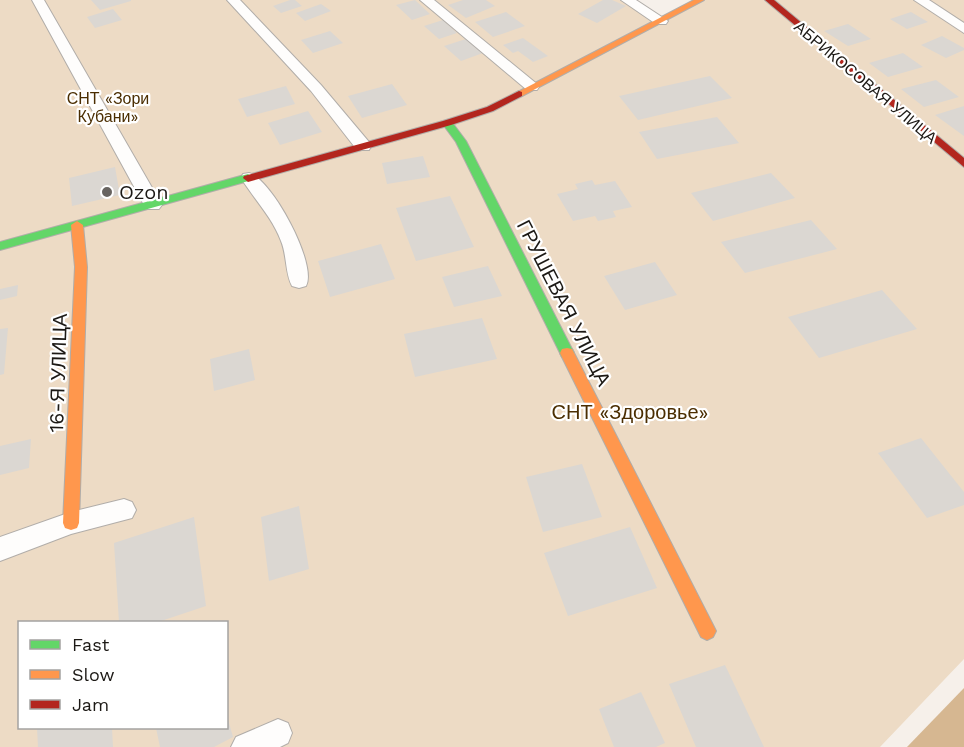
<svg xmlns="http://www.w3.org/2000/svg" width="964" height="747" font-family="'Work Sans',sans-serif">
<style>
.green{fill:#eddbc5;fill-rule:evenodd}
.water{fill:#d6b791}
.building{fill:#dbd7d2}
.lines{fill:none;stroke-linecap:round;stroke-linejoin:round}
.street-casing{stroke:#b1ada9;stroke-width:2}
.fast-casing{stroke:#b1ada9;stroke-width:2}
.slow-casing{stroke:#b1ada9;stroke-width:2}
.jam-casing{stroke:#b1ada9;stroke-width:2}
.street{fill:#fefdfc;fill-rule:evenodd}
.fast{fill:#63d668;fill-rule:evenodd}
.slow{fill:#ff974d;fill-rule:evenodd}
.jam{fill:#b3261e;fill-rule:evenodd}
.poi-dot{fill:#686460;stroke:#fff;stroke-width:2}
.labels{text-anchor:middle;stroke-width:4.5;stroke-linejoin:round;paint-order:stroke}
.far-street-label{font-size:16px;fill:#1c1915;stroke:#fff}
.far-park-label{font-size:16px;fill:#4b2e02;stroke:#fff}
.poi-label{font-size:20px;fill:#1c1915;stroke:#fff;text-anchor:start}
.street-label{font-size:20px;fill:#1c1915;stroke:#fff}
.park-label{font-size:20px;fill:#4b2e02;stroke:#fff}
</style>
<rect width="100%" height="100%" fill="#f6f0ea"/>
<path class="green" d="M0,0H626L661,21L700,0H964V659L880,747H0ZM20,622H226V728H20Z"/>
<path class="water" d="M964,688V747H907Z"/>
<path class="building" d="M91,0H131V1L100,10Z
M290,0H295L302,6L281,13L273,6Z
M415,0L430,14L412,20L396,5Z
M463,0H486L495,6L466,18L448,5Z
M603,0H612L626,6L597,23L578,14Z
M321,4L331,11L305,21L296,13Z
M113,9L122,20L95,28L87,17Z
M506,12L525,26L493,37L475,22Z
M911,12L928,22L907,29L890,19Z
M443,20L457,33L439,39L424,26Z
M848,24L871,39L848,46L824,31Z
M330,31L343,43L313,53L301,40Z
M942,36L964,48V50L946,58L921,45Z
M523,38L548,56L533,62L518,51L513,53L503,45Z
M466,39L483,53L461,61L444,46Z
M903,53L923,67L888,77L869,63Z
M710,76L732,98L638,120L619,96Z
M936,80L959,97L924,107L901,89Z
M392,84L407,105L362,118L348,96Z
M286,86L295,104L247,117L238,99Z
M964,106V136L935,115Z
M308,111L322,132L280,145L268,123Z
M717,117L739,143L657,159L639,132Z
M423,156L430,177L387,184L382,163Z
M115,167L120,195L72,206L69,178Z
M771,173L795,198L713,221L691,193Z
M592,180L595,185L615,181L632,207L613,211L616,217L598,221L595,216L573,221L557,194L578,189L575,184Z
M450,196L474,247L416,261L396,208Z
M811,220L837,249L745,273L721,242Z
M381,244L395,279L330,297L318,261Z
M655,262L677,295L625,310L604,276Z
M488,266L502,296L454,307L442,277Z
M18,285L17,296L0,300V289Z
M882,290L917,329L819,358L788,317Z
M482,318L497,359L415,377L404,334Z
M8,328L4,374L0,375V329Z
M249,349L255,380L214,391L210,359Z
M921,438L964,492V505L927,518L878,453Z
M31,439L29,468L0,475V446Z
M582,464L602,517L543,532L526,477Z
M299,506L309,569L269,581L261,517Z
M194,517L206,606L158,622H119L114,543Z
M630,527L657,588L568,616L544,553Z
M725,665L764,747H696L669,684Z
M641,692L665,743L656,747H614L599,709Z
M227,716L233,737L214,747H160L156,728H226Z
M37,728H112L113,747H38Z"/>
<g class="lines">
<defs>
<path id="street" d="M32,0H44L162,205L159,209H147L144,205Z
M227,0H240L321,85L369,142L371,146L369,150H357L311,91Z
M420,0H434L537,84L539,87L537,90H527Z
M621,0H636L668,21L666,24H656Z
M914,0H929L964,23V33Z
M249,173C271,178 318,264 306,286L299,288L292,286C285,273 287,255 281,241C272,217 254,199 241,178L243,174Z
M124,499L132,502L136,510L132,518L71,534L0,561V537L71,512Z
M278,719L288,723L292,733L288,743L280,747H231L236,737Z"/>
<path id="fast" d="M447,120L451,121L466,141L574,353L572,357H562L456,142L442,123Z
M248,174L253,178L252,180L0,250V242Z"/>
<path id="slow" d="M694,0H704L522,96L514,94Z
M77,221L83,225L87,267L79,523L77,528L71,530L65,528L63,523L75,267L71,225Z
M567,348L572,349L713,625L716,631L713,637L707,640L701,637L560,353L562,349Z"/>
<path id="jam" d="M765,0H774L964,158V167Z
M519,91L522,92V96L493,111L451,125L248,182L243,178L244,176L443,121L487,107Z"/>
</defs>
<use href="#street" class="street-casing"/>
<use href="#fast" class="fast-casing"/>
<use href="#slow" class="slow-casing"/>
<use href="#jam" class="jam-casing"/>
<use href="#street" class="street"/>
<use href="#fast" class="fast"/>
<use href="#slow" class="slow"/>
<use href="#jam" class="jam"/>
</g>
<circle class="poi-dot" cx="107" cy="192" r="6"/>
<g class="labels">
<g class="far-street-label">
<text transform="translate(866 82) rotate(40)" y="6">АБРИКОСОВАЯ УЛИЦА</text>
</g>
<g class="far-park-label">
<text x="108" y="104">СНТ «Зори<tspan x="108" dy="18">Кубани»</tspan></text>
</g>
<g class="poi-label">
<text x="119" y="199">Ozon</text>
</g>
<g class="street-label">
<text transform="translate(564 303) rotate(63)" y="7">ГРУШЕВАЯ УЛИЦА</text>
<text transform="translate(58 373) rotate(-88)" y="7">16-Я УЛИЦА</text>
</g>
<g class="park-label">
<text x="630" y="419">СНТ «Здоровье»</text>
</g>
</g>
<rect x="18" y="621" width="210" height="108" fill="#ffffff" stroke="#a4a3a1" stroke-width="1.5"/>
<rect x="30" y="640" width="30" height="9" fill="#63d668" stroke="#a4a3a1" stroke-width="1.5"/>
<text x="72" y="651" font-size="18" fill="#1c1915">Fast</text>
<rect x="30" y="670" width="30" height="9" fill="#ff974d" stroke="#a4a3a1" stroke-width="1.5"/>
<text x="72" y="681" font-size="18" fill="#1c1915">Slow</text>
<rect x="30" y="700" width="30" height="9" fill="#b3261e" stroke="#a4a3a1" stroke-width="1.5"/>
<text x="72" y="711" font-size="18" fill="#1c1915">Jam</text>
</svg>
